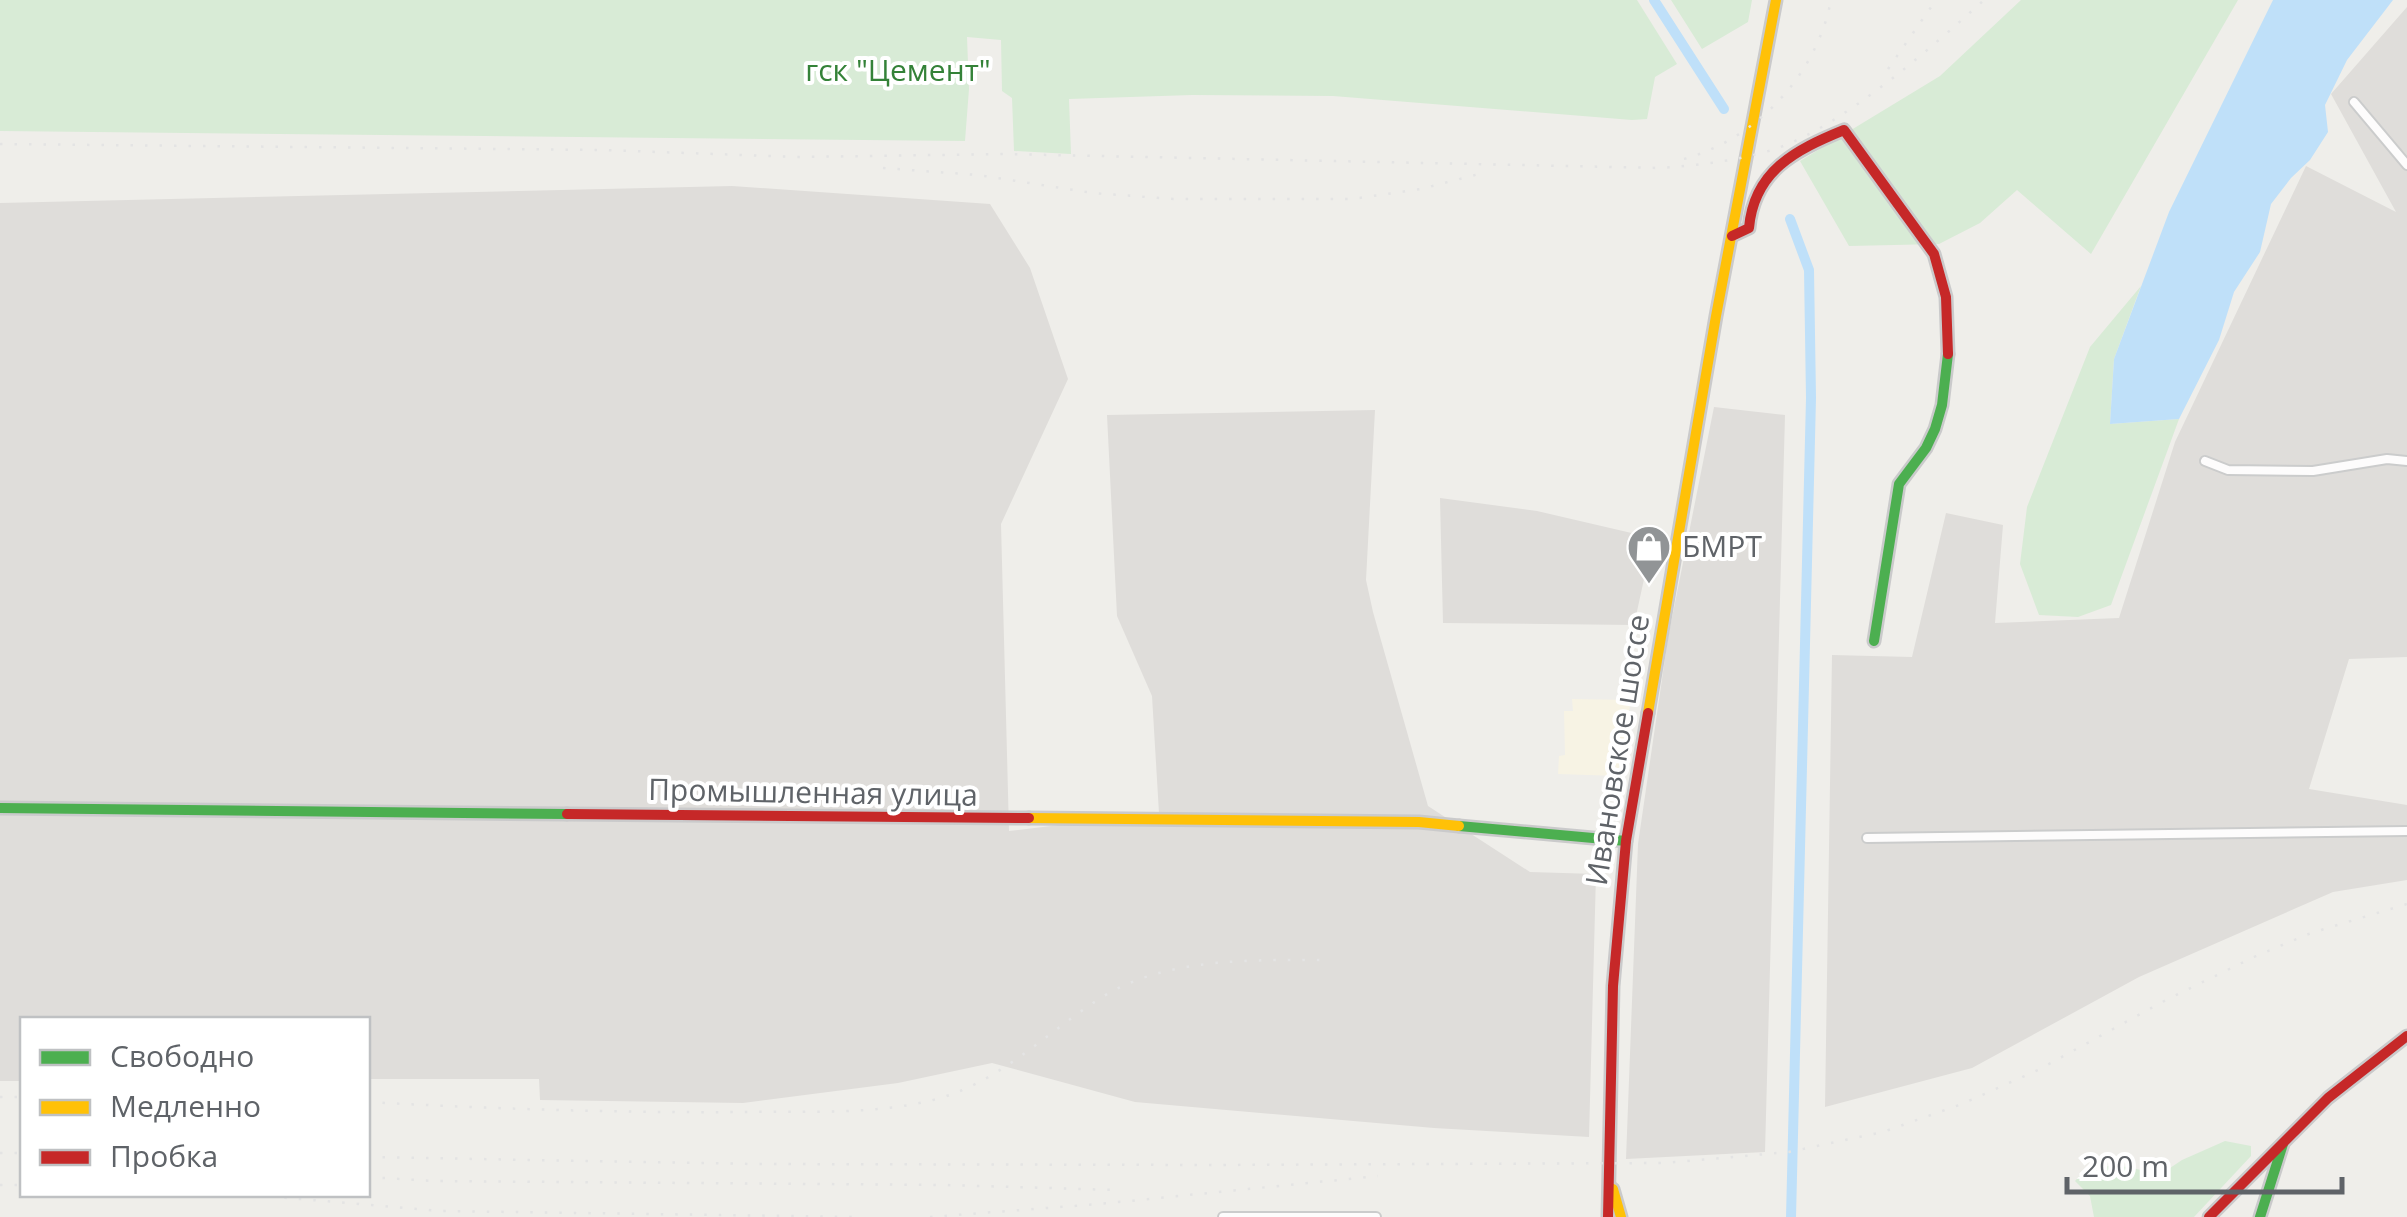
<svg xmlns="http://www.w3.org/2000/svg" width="2407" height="1217" font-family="'Open Sans',sans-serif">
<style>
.commercial{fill:#f7f3e4}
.industrial{fill:#dfddda}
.green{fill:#d8ebd6}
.water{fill:#bfe0f9}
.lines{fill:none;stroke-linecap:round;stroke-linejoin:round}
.canal{stroke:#bfe0f9;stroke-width:10}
.street-casing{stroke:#cbcccc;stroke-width:12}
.fast-casing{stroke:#cacacb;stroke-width:15}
.slow-casing{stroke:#cacacb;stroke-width:15}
.jam-casing{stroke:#cacacb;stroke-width:15}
.street{stroke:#fdfcfc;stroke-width:8}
.fast{stroke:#4caf50;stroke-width:10}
.slow{stroke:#ffc107;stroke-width:10}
.jam{stroke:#c62828;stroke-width:10}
.rail{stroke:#e4e4e4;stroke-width:2.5;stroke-dasharray:2.5 12;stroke-linecap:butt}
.labels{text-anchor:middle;stroke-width:8;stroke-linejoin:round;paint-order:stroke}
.park-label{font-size:30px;fill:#348238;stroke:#fff}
.poi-label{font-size:30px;fill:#5f6368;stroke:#fff;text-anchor:start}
.street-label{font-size:30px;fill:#5f6368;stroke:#fff}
</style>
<rect width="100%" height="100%" fill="#efeeea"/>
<path class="commercial" d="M1572,699L1631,700L1618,776L1558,774L1559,756L1565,755L1564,711H1573Z"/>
<path class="industrial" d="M2407,7V657L2349,659L2309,789L2407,805V880L2333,892L2139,977L1972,1068L1825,1107L1832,655L1912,657L1946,513L2003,525L1995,623L2119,618L2175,442L2306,166L2396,212L2331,94Z
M732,186L990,204L1030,268L1068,379L1001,524L1009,831L1159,813L1152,696L1117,616L1107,415L1375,410L1366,580L1373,612L1428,806L1530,872L1596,874L1589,1137L1434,1128L1135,1102L992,1063L898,1083L743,1103L540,1100L539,1079H368V1020H22V1081H0V203Z
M1714,407L1785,415L1765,1152L1626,1159L1638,844L1668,638Z
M1440,498L1537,511L1653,538L1634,625L1443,623Z"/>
<path class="green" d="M0,0H1637L1677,64L1655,77L1647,119L1632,120L1333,96L1192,95L1069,99L1071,154L1014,151L1012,98L1002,91L1001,40L967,37L969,89L965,141L0,131Z
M1671,0H1752L1748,22L1702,49Z
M2021,0H2238L2091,254L2017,190L1980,223L1939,244L1849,246L1800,161L1940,76Z
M2141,286L2114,359L2110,424L2179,419L2111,605L2078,617L2039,615L2020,564L2027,507L2090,347Z
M2225,1141L2251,1146V1156L2194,1217H2094L2090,1196L2075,1181C2095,1158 2134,1166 2158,1176L2182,1160Z"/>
<path class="water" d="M2273,0H2393L2347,60L2325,105L2328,132L2310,160L2291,178L2271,204L2260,252L2234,292L2219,340L2179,419L2110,424L2114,359L2169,212Z"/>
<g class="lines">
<path class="canal" d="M1654,0L1724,109
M1790,219L1809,270L1811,398L1791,1217"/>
<defs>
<path id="street" d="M2354,102L2407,165
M2205,461L2228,470L2313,471L2387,459L2407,461
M1867,838L2407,831
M1223,1217H1376"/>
<path id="fast" d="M1874,641L1899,484L1926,448L1935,429L1942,405L1948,354
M0,808L567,814
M1459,826L1626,841
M2260,1217L2283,1144"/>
<path id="slow" d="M1648,713L1716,316L1776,0
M1029,818L1419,822L1459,826
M1613,1189L1621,1217"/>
<path id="jam" d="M1732,236L1749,228C1754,171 1795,150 1844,130L1934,254L1946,297L1948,354
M567,814L1029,818
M1608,1217L1613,986L1626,841L1648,713
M2209,1217L2328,1098L2407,1036"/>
</defs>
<use href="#street" class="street-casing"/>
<use href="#fast" class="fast-casing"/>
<use href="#slow" class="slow-casing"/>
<use href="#jam" class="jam-casing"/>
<use href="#street" class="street"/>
<use href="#fast" class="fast"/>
<use href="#slow" class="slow"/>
<use href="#jam" class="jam"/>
<path class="rail" d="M1888,69L1936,0
M0,144L602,150L799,157L1005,154L1660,168C1699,165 1738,161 1775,149C1843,126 1931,48 1984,0
M1684,159C1757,139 1817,74 1831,0
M883,168L978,175L1093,193L1173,199H1352L1421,189L1483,173
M0,1097H22
M368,1102C494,1109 621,1113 748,1112C810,1111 877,1115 937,1099C1004,1080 1047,1031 1104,996C1168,957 1255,960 1327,960
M0,1153H22
M368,1157L754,1164L1212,1165L1665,1163L1789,1152L1883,1132L1962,1104L2038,1070L2166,1000L2256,956L2311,933L2407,904
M368,1177L432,1181L946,1185L1116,1190
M0,1185H22
M241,1194L441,1211L858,1217
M930,1217L1099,1204L1378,1176"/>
</g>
<defs>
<symbol id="shop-pin" viewBox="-11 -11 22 30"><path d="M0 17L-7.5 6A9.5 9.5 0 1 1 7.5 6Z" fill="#919496" stroke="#fff"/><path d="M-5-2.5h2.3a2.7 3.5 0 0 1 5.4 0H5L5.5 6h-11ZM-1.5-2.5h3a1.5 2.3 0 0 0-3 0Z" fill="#fff"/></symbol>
</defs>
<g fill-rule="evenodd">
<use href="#shop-pin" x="1624" y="522" width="50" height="68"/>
</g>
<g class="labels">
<g class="park-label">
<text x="898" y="81">гск "Цемент"</text>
</g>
<g class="poi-label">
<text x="1682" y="557">БМРТ</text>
</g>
<g class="street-label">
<text transform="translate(1618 750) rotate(-81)" y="10">Ивановское шоссе</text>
<text transform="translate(813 793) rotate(1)" y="10">Промышленная улица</text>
</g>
</g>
<rect x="20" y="1017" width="350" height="180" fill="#ffffff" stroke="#bfc1c3" stroke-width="2.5"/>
<rect x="40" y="1050" width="50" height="15" fill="#4caf50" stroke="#bfc1c3" stroke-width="2.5"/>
<text x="110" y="1067" font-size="30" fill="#5f6368">Свободно</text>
<rect x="40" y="1100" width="50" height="15" fill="#ffc107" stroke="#bfc1c3" stroke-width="2.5"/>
<text x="110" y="1117" font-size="30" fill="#5f6368">Медленно</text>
<rect x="40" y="1150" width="50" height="15" fill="#c62828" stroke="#bfc1c3" stroke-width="2.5"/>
<text x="110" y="1167" font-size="30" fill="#5f6368">Пробка</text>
<path d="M2067 1177v15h275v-15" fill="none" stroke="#5f6368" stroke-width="5"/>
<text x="2082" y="1177" font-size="30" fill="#5f6368" stroke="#ffffff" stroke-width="8" paint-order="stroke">200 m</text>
</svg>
